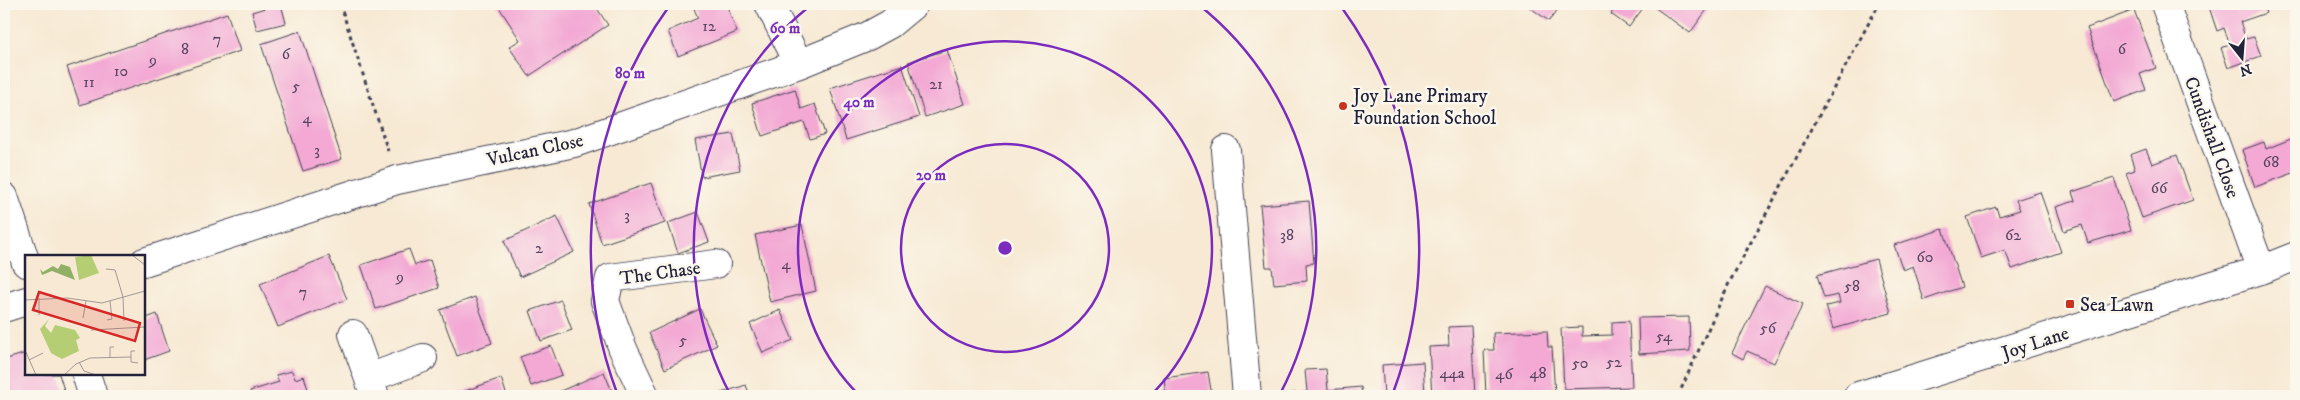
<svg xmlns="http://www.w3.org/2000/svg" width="2300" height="400" font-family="'IM FELL DW Pica',serif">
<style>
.building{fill:#f3a9d4}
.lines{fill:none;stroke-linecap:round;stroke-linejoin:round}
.minor-casing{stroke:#424052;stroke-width:30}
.path{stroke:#424052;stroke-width:3;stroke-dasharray:4 4;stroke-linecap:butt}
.minor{stroke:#fff;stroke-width:28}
.ring{fill:none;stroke:#7b2cbf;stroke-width:2.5}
.poi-dot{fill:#c8321e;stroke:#fbf7ec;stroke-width:2}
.labels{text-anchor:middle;stroke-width:5;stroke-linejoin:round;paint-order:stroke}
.number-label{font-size:16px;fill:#564461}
.poi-label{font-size:19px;fill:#22223b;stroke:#fbf7ec;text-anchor:start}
.street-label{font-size:19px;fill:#22223b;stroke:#fbf7ec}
.inset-road{fill:none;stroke:#a29996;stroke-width:1}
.view{fill:#d62828;fill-opacity:0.15;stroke:#d62828;stroke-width:2.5}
.inset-edge{fill:none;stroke:#22223b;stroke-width:2.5}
.centre{fill:#7b2cbf;stroke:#fbf7ec;stroke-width:2.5}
.ring-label{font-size:15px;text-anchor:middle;font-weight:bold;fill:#7b2cbf;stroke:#fbf7ec;stroke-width:5;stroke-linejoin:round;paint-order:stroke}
</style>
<rect width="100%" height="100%" fill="#fbf7ec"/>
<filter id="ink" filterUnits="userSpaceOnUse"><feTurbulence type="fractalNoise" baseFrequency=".02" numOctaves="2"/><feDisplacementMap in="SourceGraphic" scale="10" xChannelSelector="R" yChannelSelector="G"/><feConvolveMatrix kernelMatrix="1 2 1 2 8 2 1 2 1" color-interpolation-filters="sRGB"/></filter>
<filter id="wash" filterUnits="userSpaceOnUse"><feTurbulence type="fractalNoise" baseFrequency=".0096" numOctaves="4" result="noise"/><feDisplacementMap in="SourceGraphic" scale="20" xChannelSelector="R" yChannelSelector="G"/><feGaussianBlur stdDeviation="1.12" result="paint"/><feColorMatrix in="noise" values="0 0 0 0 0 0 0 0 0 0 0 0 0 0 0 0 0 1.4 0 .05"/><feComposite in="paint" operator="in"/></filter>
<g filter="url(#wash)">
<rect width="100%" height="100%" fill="#f7e9d3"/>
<g id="blocks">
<path class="building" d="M278,4H281L286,23L257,30L252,12Z
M497,4H594L608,25L529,76L509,47L520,40Z
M692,4H726L737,32L678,56L668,31L698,18Z
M1525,4H1562L1549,21Z
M1609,4H1646L1629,27L1611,14L1615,8Z
M1650,4H1711L1690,33Z
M2208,4H2263L2266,13L2240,22L2246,39L2254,37L2261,56L2228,68L2221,48L2230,45L2224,28L2217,31Z
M2134,10L2156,68L2140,74L2146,90L2114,102L2087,28Z
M227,13L240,51L80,105L67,67Z
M300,31L342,159L303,171L261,44Z
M947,50L965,104L925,117L908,62Z
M902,65L919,117L846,140L830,88Z
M795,89L801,109L815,104L825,134L810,139L804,122L762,136L752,103Z
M733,134L740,170L702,177L695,140Z
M2296,137V172L2255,187L2242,150L2264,142L2266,149Z
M2146,149L2152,164L2177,155L2193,200L2142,218L2126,173L2135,170L2130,155Z
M2114,178L2131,230L2088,243L2082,225L2064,231L2056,207L2075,201L2072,192Z
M651,183L665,223L602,244L589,204Z
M2040,192L2061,252L2012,269L2005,250L1981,258L1967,217L1996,207L1999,216L2020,210L2016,200Z
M1309,201L1314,263L1306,264L1307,281L1274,284L1272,267H1266L1260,205Z
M698,212L709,242L678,253L668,223Z
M557,216L574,252L520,277L504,241Z
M802,225L816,291L770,302L755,235Z
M1943,229L1962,287L1924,300L1913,266L1903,270L1894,245Z
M409,249L415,265L430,260L439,288L376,309L361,265Z
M329,256L347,299L278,327L260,284Z
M1876,259L1891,313L1833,329L1826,306L1840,303L1838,295L1824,298L1817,275Z
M1765,286L1803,304L1774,363L1747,351L1743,359L1732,353Z
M475,297L492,343L457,356L440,310Z
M561,300L572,330L541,341L530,311Z
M700,309L717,345L665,369L649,333Z
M780,310L793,340L763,353L750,324Z
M157,314L169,351L144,360V319Z
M1689,317L1690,351L1639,354L1638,318Z
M1629,321L1632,387L1564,389L1561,328L1582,327V336L1612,335V322Z
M1471,326L1475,396H1432L1429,347L1449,346L1448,327Z
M1547,331L1548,347H1552L1555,396H1486L1484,350H1494L1493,333Z
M551,346L562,375L531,386L520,357Z
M26,353V374H59L64,390L46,396H4V360Z
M1423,362L1425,396H1384L1382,365Z
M1326,369L1328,390L1361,387L1362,396H1282V394L1307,392L1305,370Z
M292,371L295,379L304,376L310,396H251L250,391L279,382L276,375Z
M604,372L614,396H549Z
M1208,372L1212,396H1166L1164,378Z
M501,378L507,396H451Z
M746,385L750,396H719L718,394Z"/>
</g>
</g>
<g filter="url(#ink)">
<use href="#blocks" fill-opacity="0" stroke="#424052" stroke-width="1"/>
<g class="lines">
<defs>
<path id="minor" d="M769,4L799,64
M2165,4L2261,270
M1226,150L1247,396
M4,197L26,263
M144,262L397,180L574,143L799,64L868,36L890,24L914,4
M4,308L26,301
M353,334L375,396
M86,374L93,396
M369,378L423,358
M645,396L623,349L605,301L610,278L716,264
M1858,396L2261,270L2296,256"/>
</defs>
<use href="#minor" class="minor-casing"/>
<path class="path" d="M340,4L388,151
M1678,396L1729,283L1879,4"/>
<use href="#minor" class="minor"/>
</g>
</g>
<g class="ring">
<circle cx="1005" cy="248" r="104"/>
<path d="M860 396A207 207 0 1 1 1150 396"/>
<path d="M730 394A311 311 0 0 1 811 5M1199 5A311 311 0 0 1 1280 394"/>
<path d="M617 393A414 414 0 0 1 670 5M1340 5A414 414 0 0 1 1393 393"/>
</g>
<g class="poi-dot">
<circle cx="1343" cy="106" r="5"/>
<rect x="2065" y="299" width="10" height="10" rx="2.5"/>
</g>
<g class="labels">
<g class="number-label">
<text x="709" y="31">12</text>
<text x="217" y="44">7</text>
<text x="185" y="54">8</text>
<text x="2122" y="54">6</text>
<text x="286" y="59">6</text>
<text x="153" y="65">9</text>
<text x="121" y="76">10</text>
<text x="89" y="87">11</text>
<text x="936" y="89">21</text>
<text x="296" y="91">5</text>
<text x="307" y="123">4</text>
<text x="317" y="155">3</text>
<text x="2271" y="167">68</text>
<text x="2159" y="193">66</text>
<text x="627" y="220">3</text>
<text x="1287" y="240">38</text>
<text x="2013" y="240">62</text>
<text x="539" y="253">2</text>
<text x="1925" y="262">60</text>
<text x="786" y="269">4</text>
<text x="400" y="282">9</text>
<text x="1852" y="291">58</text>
<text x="303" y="297">7</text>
<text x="1768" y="333">56</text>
<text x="1664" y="341">54</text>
<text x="683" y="345">5</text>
<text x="1614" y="367">52</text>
<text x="1580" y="368">50</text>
<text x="1452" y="378">44a</text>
<text x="1538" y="378">48</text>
<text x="1504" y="379">46</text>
</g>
<g class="poi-label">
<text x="1353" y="102">Joy Lane Primary<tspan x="1353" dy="22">Foundation School</tspan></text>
<text x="2080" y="311">Sea Lawn</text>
</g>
<g class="street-label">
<text transform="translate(2213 137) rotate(70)" y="7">Cundishall Close</text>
<text transform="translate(535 149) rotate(-12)" y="7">Vulcan Close</text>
<text transform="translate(660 272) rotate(-8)" y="7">The Chase</text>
<text transform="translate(2035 342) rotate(-18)" y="7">Joy Lane</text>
</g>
</g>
<g transform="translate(25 255)">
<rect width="120" height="120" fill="#f7e9d3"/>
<path d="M24,64L20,71L26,78L30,70L50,75L55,83L51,85L54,96L37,104L26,98L15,74Z" fill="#b5ce73"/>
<path d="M36,9L45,12L50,25L27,16L17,20L15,14L18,17L28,11L33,14Z" fill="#90b165"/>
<path d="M66,0L74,18L54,25L50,2Z" fill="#b5ce73"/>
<path class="inset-road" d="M107,0L120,10M81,14L90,15L98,42M98,42L99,66M14,43V60M0,45L42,43L77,48L120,36M58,63L61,46M82,65L87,64L85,46M66,75L120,72M0,95L11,120M110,96H106V107L113,108M85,103V92H89M4,105L18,98M54,107L59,116L71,120M39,120L51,109L65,103L106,102"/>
<path class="view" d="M14,37L115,68L110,86L8,55Z"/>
<rect width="120" height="120" class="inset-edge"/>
</g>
<circle cx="1005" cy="248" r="8" class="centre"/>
<g class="ring-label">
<text x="785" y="33">60 m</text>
<text x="630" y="78">80 m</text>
<text x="859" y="107">40 m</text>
<text x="931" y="180">20 m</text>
</g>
<rect width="2300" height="400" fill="none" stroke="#fbf7ec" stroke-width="20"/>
<g transform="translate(2242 58) rotate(163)" stroke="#fbf7ec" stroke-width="4" paint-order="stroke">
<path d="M0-4L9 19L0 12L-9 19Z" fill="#22223b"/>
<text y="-8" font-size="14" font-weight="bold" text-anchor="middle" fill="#22223b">N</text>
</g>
</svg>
